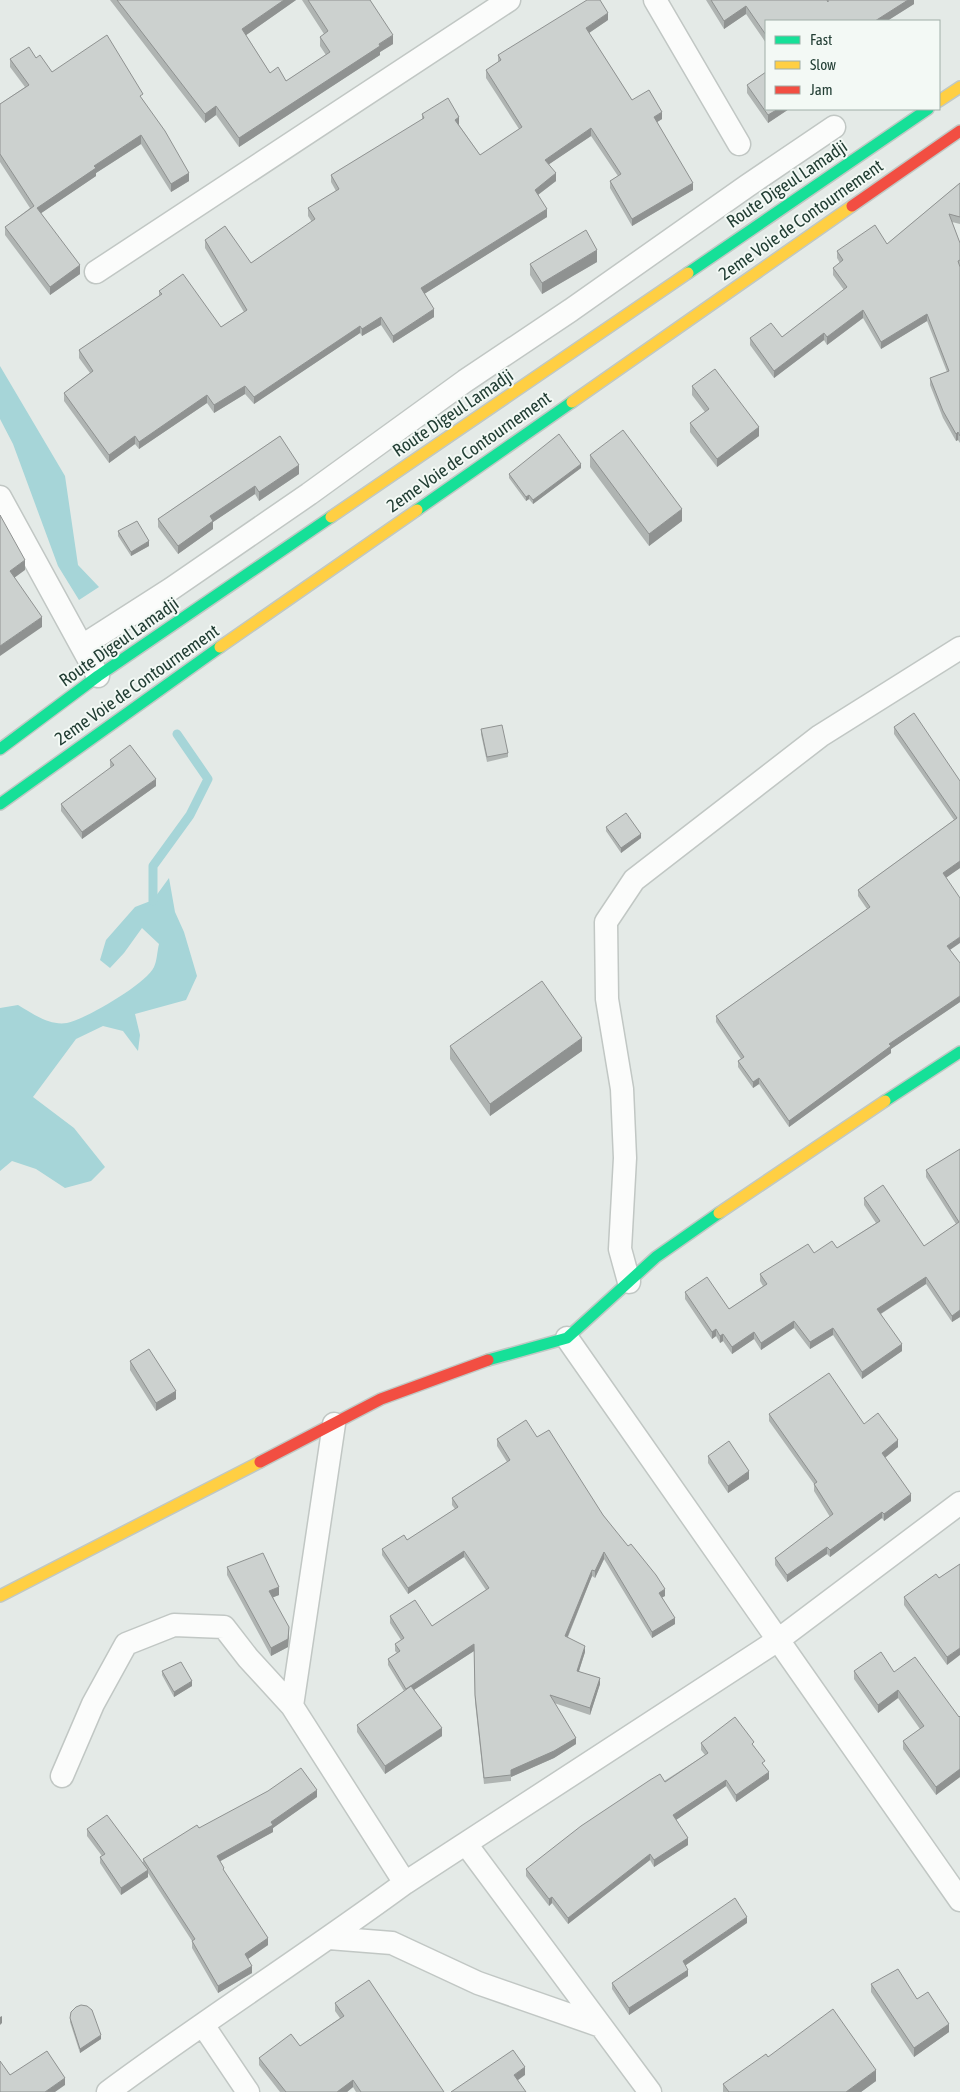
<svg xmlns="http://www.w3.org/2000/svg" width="960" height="2092" font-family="'Asap Condensed',sans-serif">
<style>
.water{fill:#a6d5d8}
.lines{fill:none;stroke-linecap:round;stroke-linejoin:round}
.stream{stroke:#a6d5d8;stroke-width:9}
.street-casing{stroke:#c1c7c4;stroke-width:25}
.fast-casing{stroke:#c0c8c4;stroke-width:14}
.slow-casing{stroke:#c0c8c4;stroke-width:14}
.jam-casing{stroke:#c0c8c4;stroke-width:14}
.street{stroke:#fbfcfb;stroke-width:22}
.fast{stroke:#16e098;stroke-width:11}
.slow{stroke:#ffcf43;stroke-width:11}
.jam{stroke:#f24e42;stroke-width:11}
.wall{fill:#afb4b2}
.shaded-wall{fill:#8f9291}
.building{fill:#ccd1cf;stroke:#8f9291}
.labels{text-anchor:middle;stroke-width:4;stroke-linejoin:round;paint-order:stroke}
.street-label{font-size:18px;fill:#223e34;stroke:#f3f9f5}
</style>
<rect width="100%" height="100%" fill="#e4eae7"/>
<path class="water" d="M0,366L65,476L78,565L99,587L79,600L58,566L13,444L0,419Z
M169,878L175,912L184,932L197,976L186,1000L135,1014L140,1035L138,1051L123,1031L103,1026L76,1039L33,1097L74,1128L105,1167L91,1181L65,1188L36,1169L12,1161L0,1171V1008L18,1005C32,1013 49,1026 67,1023C86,1019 146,984 154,967C157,961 157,952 159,944L142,928L124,953L110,968L100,960L106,940L135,907L153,900Z"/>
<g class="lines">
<path class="stream" d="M153,901V866L190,815L208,779L177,734"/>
<defs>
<path id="street" d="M655,0L739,144
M96,272L509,0
M0,497L98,676
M82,646L171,589L309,494L465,381L571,310L747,186L834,127
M629,1282L620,1249L625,1158L622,1089L607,999L606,922L634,880L820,736L960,648
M567,1338L960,1900
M334,1424L292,1706L405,1883
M62,1776L93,1704L126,1644L174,1625L224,1627L248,1658L292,1706
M466,1844L650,2092
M329,1938L392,1943L478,1983L601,2026
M203,2025L248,2092
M108,2092C205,2020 307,1955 405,1883L778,1640L960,1503"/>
<path id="fast" d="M688,273L928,109
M417,510L572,402
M0,749L98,676L331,517
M0,804L220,647
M885,1101L960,1052
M488,1360L567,1338L656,1257L719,1213"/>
<path id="slow" d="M939,101L960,87
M572,402L852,206
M331,517L688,273
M220,647L417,510
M719,1213L885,1101
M0,1596L260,1462"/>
<path id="jam" d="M852,206L960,131
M260,1462L381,1399L488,1360"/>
</defs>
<use href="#street" class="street-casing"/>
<use href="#fast" class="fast-casing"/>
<use href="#slow" class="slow-casing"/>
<use href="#jam" class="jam-casing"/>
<use href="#street" class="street"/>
<use href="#fast" class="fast"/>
<use href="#slow" class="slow"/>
<use href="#jam" class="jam"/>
</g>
<path class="wall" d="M110,0H296L246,35L270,73L286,81L326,55L320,46V37L324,34L302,0H370L393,44L380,52V55L239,147L216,115L205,123Z
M706,0H827L828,2L914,0V4L887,21H766V43L746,14L724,29Z
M608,20L589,33L632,100L662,119L657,122L693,190L632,226L610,188V181L618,176L591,136L549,164L556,181L538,195L547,217L424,294L434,317L393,343L381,325L362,336L360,333L254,404L245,394L214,413L207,403L139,449L135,444L109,463L64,401V393L90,373L79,358V350L159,296V291L221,327L244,312L205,248V240L251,263L312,222L308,216V208L336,191L331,182V175L422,120V114L459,125L480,155L519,129L486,78V70L498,62V55Z
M36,58L52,72L143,100L189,181L171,192L141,144L96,173V176L41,213L80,274L50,295L5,235V227L30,208L0,162V104L25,87L10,67V59Z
M747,85L766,109H789L768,123L747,93Z
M960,183V224L952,222L960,243V443L958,440L956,441L943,418L930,385V378L947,372L927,321L881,349L863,318L827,345L824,340L774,378L750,345V338L782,337L844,290L833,275V268L840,263L837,258V251L887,244Z
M597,262L542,294L530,275V264Z
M692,386L759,436L717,467L690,432V423L705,412L692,395Z
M280,436L299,474L259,501L255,494L213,522V529L178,554L158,527V519Z
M590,455L682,521L649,546L590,467Z
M581,468L533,504L529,499L526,501L509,478V474Z
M118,531L149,546L131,556L118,536Z
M894,727L960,781V868L946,877L950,950L960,963V1002L891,1049V1053L789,1127L759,1084L753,1088L738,1067V1061L741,1059L716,1022V1016L867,909L858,896V890L954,820L894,734Z
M481,729L508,753V757L487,762L481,734Z
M110,760L156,786L82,839L61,811V804L111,768L110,766Z
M606,827L641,838L621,853L606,831Z
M450,1046L582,1051L490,1116L450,1059Z
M960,1149V1317L952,1322L926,1284L881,1314L902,1351L862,1379L833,1335L810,1349L794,1328L761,1350L754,1339L732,1354L723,1341L720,1343L716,1336L712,1339L685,1299V1292L729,1309L763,1286L760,1281V1274L814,1253L837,1248L876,1223L864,1205V1198L924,1246L956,1224L926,1177V1170Z
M130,1361L176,1399L156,1411L130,1370Z
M769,1414L864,1424L898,1447L885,1458L911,1501L884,1521L882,1518L830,1557L827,1554L787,1582L775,1565V1558L830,1517L814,1491V1484L769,1421Z
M537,1437L603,1515L665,1596L662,1597L675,1624L652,1638L604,1559L595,1578L592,1576L568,1637L585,1652L579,1671L600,1684L590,1715L554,1703L576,1744L554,1758L511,1777V1781L484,1784L475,1702L474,1651L414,1690L442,1736L385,1774L357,1732V1725L404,1691L388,1665V1659L397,1653L395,1651V1644L401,1640L390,1623V1616L432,1626L486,1590L464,1557L408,1594L382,1555V1549L407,1540L455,1509L452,1505V1498L507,1462L497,1446V1439Z
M708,1456L749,1479L728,1493L708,1463Z
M960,1564L947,1665L904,1605V1597L939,1578Z
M227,1567L279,1595L273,1597L289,1634L288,1647L271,1656L227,1575Z
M162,1671L192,1686L174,1697L162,1675Z
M854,1671L894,1672L959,1717L960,1716V1777L936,1795L903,1749V1741L920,1729L898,1698L878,1713L854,1679Z
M701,1743L754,1746L765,1768L769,1779L736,1802L726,1786L676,1820L688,1845L654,1867L650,1860L568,1924L552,1903L549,1906L526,1876V1869L705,1755L701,1750Z
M317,1797L273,1828V1832L220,1861L224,1871L268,1945L248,1959L252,1973L218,1993L192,1948V1941L148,1873V1877L121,1895L100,1863V1857L102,1856L87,1836V1829L143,1864V1859L199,1828Z
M747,1923L686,1965L688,1976L629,2015L612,1989V1983Z
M871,1984L917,1999L949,2032L914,2057L871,1992Z
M335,2003L444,2092H356L353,2087L347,2092H280L259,2065V2058L300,2046L340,2018L335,2011Z
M70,2018L101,2039L80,2053L70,2022Z
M768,2057L876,2081L861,2092H723V2084Z"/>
<path class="shaded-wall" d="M284,0H296L242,38V29Z
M908,0H914V4L887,21H875Z
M746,6V14L724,29V21Z
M608,13V20L586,35V28Z
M393,35V44L380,52V55L239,147V138Z
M216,106V115L205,123V114Z
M778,109H789L768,123V115Z
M662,112V119L654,124V117Z
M459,117V125L455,127V120Z
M591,128V136L545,167V160Z
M141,135V144L96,173V176L37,216V208L94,166Z
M189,173V181L171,192V184Z
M556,173V181L535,197V190Z
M693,183V190L632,226V219Z
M547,209V217L421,296V288Z
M597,250V262L542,294V283Z
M80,265V274L50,295V287Z
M434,309V317L393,343V336Z
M863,310V318L827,345V337Z
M927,314V321L881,349V342Z
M381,317V325L362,336V329Z
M360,326V333L254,404V397Z
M824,333V340L774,378V371Z
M245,386V394L214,413V405Z
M207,395V403L139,449V442Z
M759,427V436L717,467V459Z
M958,432V440L956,441V434Z
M135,436V444L109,463V455Z
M581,464V468L533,504V500Z
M299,465V474L259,501V492Z
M255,486V494L213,522V529L178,554V546L210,516Z
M529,495V499L526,501V497Z
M682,509V521L649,546V534Z
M149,541V546L131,556V552Z
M25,560V570L10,581V571Z
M42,617V627L0,656V659V646Z
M156,779V786L82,839V832Z
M641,834V838L621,853V848Z
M960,861V868L943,880V873Z
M960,937V943L947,952V946Z
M960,996V1002L891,1049V1053L789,1127V1121L889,1044Z
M582,1038V1051L490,1116V1104Z
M759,1078V1084L753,1088V1082Z
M926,1277V1284L877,1316V1309Z
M960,1310V1317L952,1322V1316Z
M794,1321V1328L761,1350V1343Z
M833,1328V1335L810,1349V1342Z
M716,1329V1336L712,1339V1332Z
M754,1332V1339L732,1354V1347Z
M723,1334V1341L720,1343V1336Z
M902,1344V1351L862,1379V1372Z
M176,1391V1399L156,1411V1403Z
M898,1440V1447L882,1460V1453Z
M749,1471V1479L728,1493V1486Z
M911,1494V1501L884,1521V1514Z
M882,1512V1518L830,1557V1550Z
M827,1547V1554L787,1582V1575Z
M464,1551V1557L408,1594V1588Z
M604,1552V1559L595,1578V1571Z
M592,1570V1576L565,1643V1636Z
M279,1587V1595L269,1599V1591Z
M665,1589V1596L659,1599V1593Z
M675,1618V1624L652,1638V1632Z
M289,1627V1634L288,1647L271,1656V1648Z
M474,1644V1651L406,1695V1689Z
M585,1646V1652L577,1677V1671Z
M960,1648V1655L947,1665V1657Z
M600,1678V1684L590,1715V1708Z
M192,1681V1686L174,1697V1692Z
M898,1690V1698L878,1713V1705Z
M442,1728V1736L385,1774V1766Z
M576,1738V1744L554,1758L511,1777V1770Z
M960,1769V1777L936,1795V1787Z
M769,1772V1779L736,1802V1795Z
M726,1780V1786L673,1822V1815Z
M317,1790V1797L273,1828V1832L217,1863V1856L271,1822Z
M688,1838V1845L654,1867V1860Z
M650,1854V1860L568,1924V1918Z
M148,1870V1877L121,1895V1888Z
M552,1897V1903L549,1906V1899Z
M747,1917V1923L683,1967V1961Z
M268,1938V1945L245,1961V1954Z
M252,1966V1973L218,1993V1986Z
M688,1970V1976L629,2015V2008Z
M2,2016V2023L0,2025V2017Z
M949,2024V2032L914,2057V2048Z
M101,2035V2039L80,2053V2049Z
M525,2067V2075L514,2083V2075Z
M876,2070V2081L861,2092H846Z
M65,2078V2085L55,2092H45Z
M353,2080V2087L347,2092H337Z"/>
<path class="building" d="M117,0H284L242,29L270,73L278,67L286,81L330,52L320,37L328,31L308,0H370L393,35L379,44L380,46L239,138L216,106L205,114Z
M587,0H600L608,13L586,28L632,100L649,90L662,112L654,117L693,183L632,219L610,181L621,174L591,128L545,160L556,173L535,190L547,209L421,288L434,309L393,336L381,317L362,329L360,326L254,397L245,386L214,405L207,395L139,442L135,436L109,455L64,393L93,371L79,350L162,294L159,291L183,274L221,327L247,310L205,240L225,226L251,263L315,219L308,208L339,189L331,175L424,118L422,114L448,98L459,117L455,120L480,155L522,127L486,70L501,60L498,55Z
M711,0H827L828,2V0H908L875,21H766V35L746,6L724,21Z
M107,35L143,94L140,96L165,131L189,173L171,184L141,135L94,166L96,168L37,208L80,265L50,287L5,227L34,206L0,154V104L29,85L10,59L29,47L36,58L40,55L52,72Z
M766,72V109H778L768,115L747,85Z
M960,183V217L949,214L960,243V260L958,261L960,267V436L958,432L956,434L943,411L930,378L949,371L927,314L881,342L863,310L827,337L824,333L774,371L750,338L771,323L782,337L847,287L833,268L843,260L837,251L875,225L887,244Z
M586,230L597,250L542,283L530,264Z
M715,369L759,427L717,459L690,423L709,409L692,386Z
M623,430L682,509L649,534L590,455Z
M559,434L581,464L533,500L529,495L526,497L509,474Z
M280,436L299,465L259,492L255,486L210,516L213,521L178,546L158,519Z
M0,515L25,560L10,571L42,617L0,646Z
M137,521L149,541L131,552L118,531Z
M914,713L960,781V861L943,873L960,898V937L947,946L960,963V996L889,1044L891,1046L789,1121L759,1078L753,1082L738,1061L744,1057L716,1016L870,907L858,890L957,818L894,727Z
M502,725L508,753L487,757L481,729Z
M130,745L156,779L82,832L61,804L114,765L110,760Z
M626,813L641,834L621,848L606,827Z
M542,981L582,1038L490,1104L450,1046Z
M960,1149V1310L952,1316L926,1277L877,1309L902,1344L862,1372L833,1328L810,1342L794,1321L761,1343L754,1332L732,1347L723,1334L720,1336L716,1329L712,1332L685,1292L707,1277L729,1309L767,1284L760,1274L808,1244L814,1253L832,1241L837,1248L880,1221L864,1198L883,1185L924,1246L959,1222L926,1170Z
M149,1349L176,1391L156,1403L130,1361Z
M829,1373L864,1424L878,1413L898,1440L882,1453L911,1494L884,1514L882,1512L830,1550L827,1547L787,1575L775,1558L833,1514L814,1484L817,1482L769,1414Z
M526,1420L537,1437L549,1430L603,1515L628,1546L631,1544L656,1575L665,1589L659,1593L675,1618L652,1632L604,1552L595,1571L592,1570L565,1636L585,1646L577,1671L600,1678L590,1708L550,1695L576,1738L554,1751L511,1770V1775L484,1778L475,1695L474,1644L406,1689L388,1659L400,1651L395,1644L404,1638L390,1616L415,1600L432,1626L489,1588L464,1551L408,1588L382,1549L404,1535L407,1540L458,1507L452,1498L510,1460L497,1439Z
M729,1441L749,1471L728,1486L708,1456Z
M263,1553L279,1587L269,1591L289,1627L288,1639L271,1648L227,1567Z
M960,1564V1648L947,1657L904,1597L936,1574L939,1578Z
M881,1652L894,1672L915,1657L959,1717L960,1716V1769L936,1787L903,1741L924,1726L898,1690L878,1705L854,1671Z
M181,1662L192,1681L174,1692L162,1671Z
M411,1686L442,1728L385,1766L357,1725Z
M735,1717L754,1742L752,1744L765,1761L762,1763L769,1772L736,1795L726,1780L673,1815L688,1838L654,1860L650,1854L568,1918L552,1897L549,1899L526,1869L581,1826L650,1780L660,1774L665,1782L708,1753L701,1743Z
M301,1768L317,1790L271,1822L273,1825L217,1856L224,1868L223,1869L268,1938L245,1954L252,1966L218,1986L192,1941L195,1939L143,1859L197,1825L199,1828L268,1791Z
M107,1815L148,1870L121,1888L100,1857L105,1854L87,1829Z
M735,1898L747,1917L683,1961L688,1970L629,2008L612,1983Z
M898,1969L917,1999L928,1992L949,2024L914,2048L871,1984Z
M369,1980L444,2092H361L353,2080L337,2092H286L259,2058L291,2034L300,2046L344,2016L335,2003Z
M81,2005L87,2006L92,2010L101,2035L80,2049L70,2018L71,2012L76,2007Z
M833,2009L876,2070L846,2092H729L723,2084L766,2054L768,2057Z
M513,2050L525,2067L514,2075L526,2092H451Z
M47,2051L65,2078L45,2092H0V2061L10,2075Z"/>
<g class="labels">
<g class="street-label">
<text transform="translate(787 184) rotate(-34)" y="6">Route Digeul Lamadji</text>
<text transform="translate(801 220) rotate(-35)" y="6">2eme Voie de Contournement</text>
<text transform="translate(453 413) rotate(-34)" y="6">Route Digeul Lamadji</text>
<text transform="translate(469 452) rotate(-35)" y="6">2eme Voie de Contournement</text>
<text transform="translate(119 642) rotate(-35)" y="6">Route Digeul Lamadji</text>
<text transform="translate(137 685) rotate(-35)" y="6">2eme Voie de Contournement</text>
</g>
</g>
<rect x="765" y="20" width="175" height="90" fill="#f3f9f5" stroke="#9faea8"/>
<rect x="775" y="36" width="25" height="8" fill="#16e098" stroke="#9faea8"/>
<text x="810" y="45" font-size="15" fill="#223e34">Fast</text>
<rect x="775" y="61" width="25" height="8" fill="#ffcf43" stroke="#9faea8"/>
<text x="810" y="70" font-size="15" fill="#223e34">Slow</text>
<rect x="775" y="86" width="25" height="8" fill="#f24e42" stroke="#9faea8"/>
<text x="810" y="95" font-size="15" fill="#223e34">Jam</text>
</svg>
